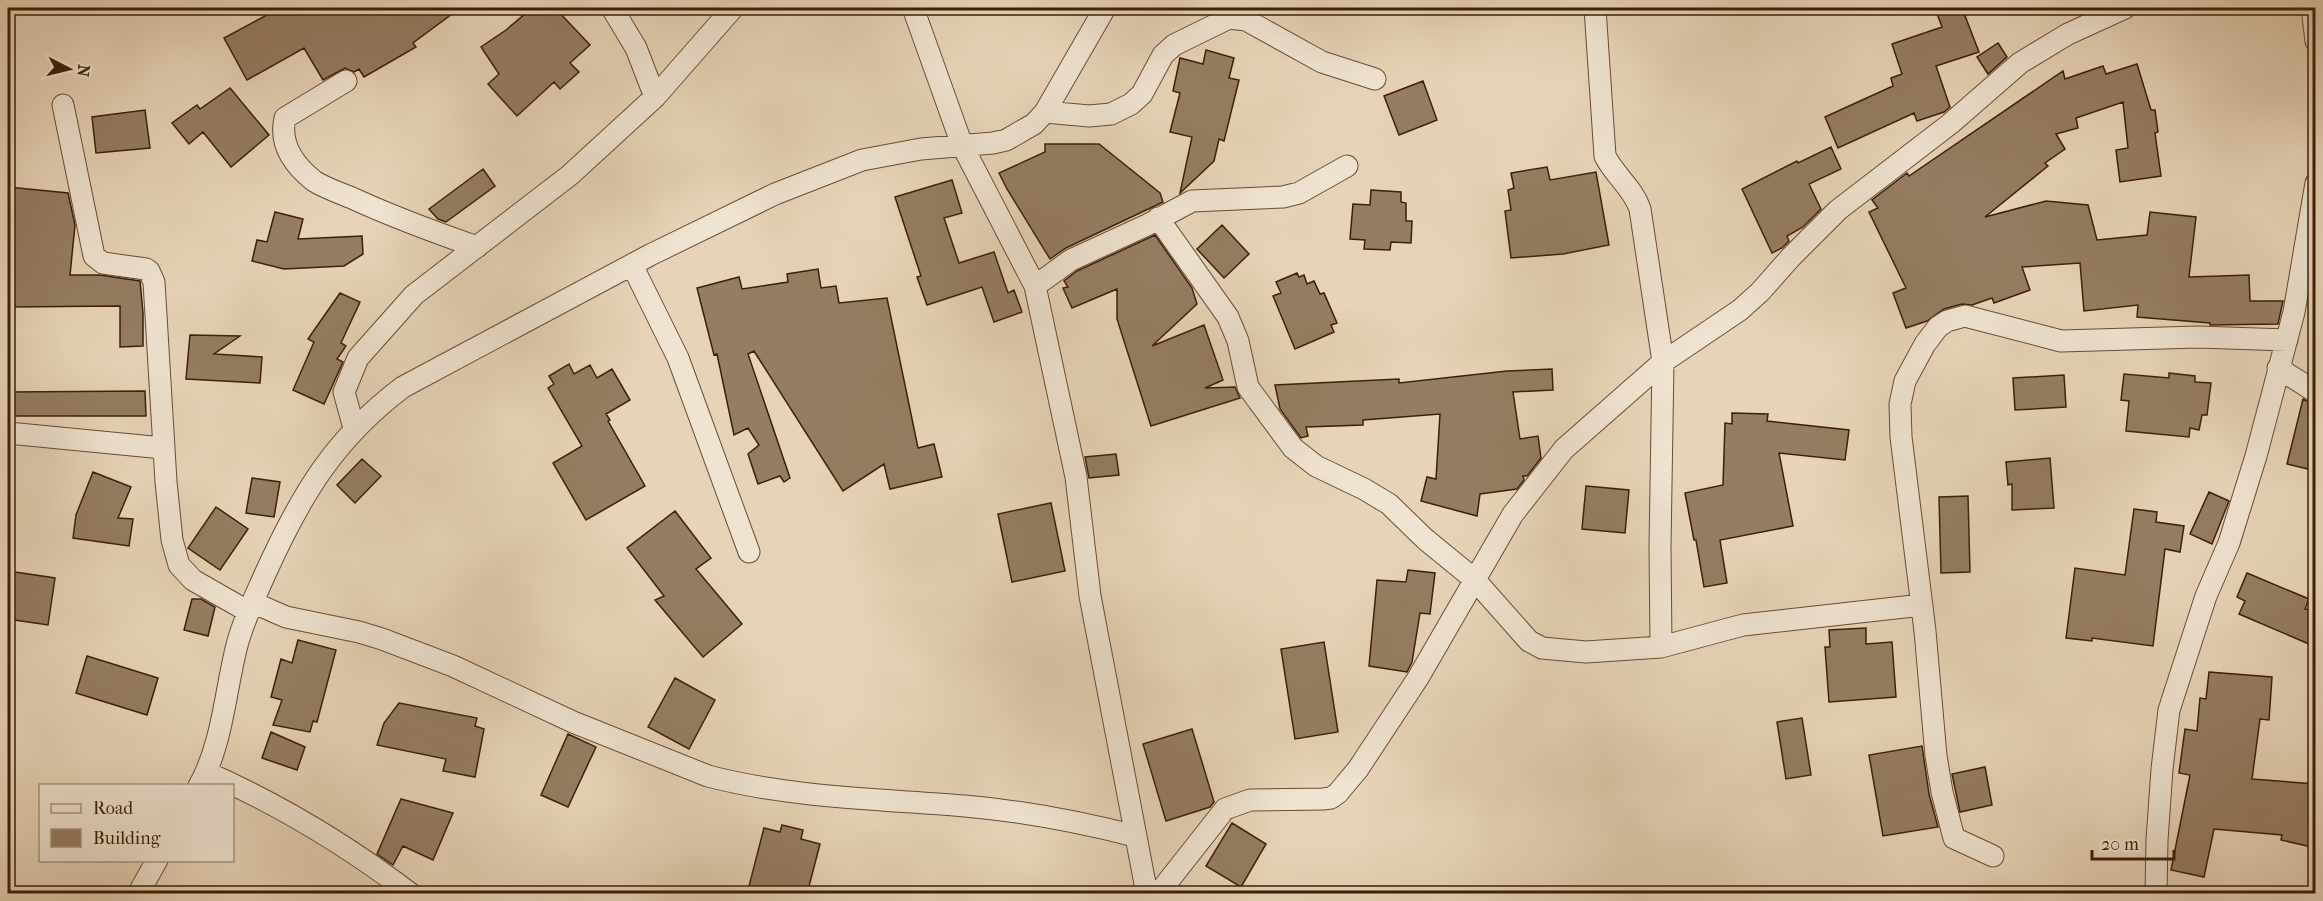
<svg xmlns="http://www.w3.org/2000/svg" width="2323" height="901" font-family="'IM FELL French Canon',serif">
<style>
.building{fill:#957d63;stroke:#3d1e07;stroke-width:1.5}
.lines{fill:none;stroke-linecap:round;stroke-linejoin:round}
.street-casing{stroke:#684c33;stroke-width:23}
.street{stroke:#efe3d1;stroke-width:21}
</style>
<rect width="100%" height="100%" fill="#e7d4b8"/>
<filter id="stains"><feTurbulence type="fractalNoise" baseFrequency=".00333" numOctaves="4"/><feColorMatrix values="0 0 0 0 .2 0 0 0 0 .09 0 0 0 0 .02 0 0 0 .5 -.17"/></filter>
<radialGradient id="worn" r=".72"><stop offset=".6" stop-color="#630" stop-opacity="0"/><stop offset="1" stop-color="#630" stop-opacity=".3"/></radialGradient>
<path class="building" d="M280,8H460L413,43L416,47L364,77L359,69L354,72L345,68L323,80L304,48L247,80L224,38Z
M532,8H555L590,45L570,63L579,72L560,89L554,82L517,116L488,84L499,74L481,47L506,30Z
M1935,8H1962L1979,52L1936,66L1950,107L1944,112L1917,121L1914,113L1838,148L1825,117L1893,86L1891,78L1902,74L1892,44L1942,27Z
M1998,43L2007,57L1988,74L1977,57Z
M1206,50L1234,58L1229,78L1239,80L1224,141L1219,139L1214,161L1180,193L1192,137L1170,132L1180,93L1173,91L1180,58L1203,64Z
M2137,64L2151,110H2155L2158,132L2155,133L2161,176L2120,182L2116,150L2128,148L2123,102L2076,118L2078,128L2056,134L2065,149L2045,163L2048,166L1985,217L2046,201L2088,205L2097,240L2147,235L2150,212L2196,217L2189,277L2249,275L2250,301H2283L2278,324L2210,325V323L2137,317L2138,305L2084,311L2080,263L2022,267L2030,290L1994,303L1992,298L1972,305L1962,304L1944,309L1927,321L1906,328L1893,293L1906,288L1869,212L1878,208L1872,200L1907,173L1909,176L2063,71L2065,79L2103,66L2106,74Z
M1423,81L1437,120L1399,135L1384,96Z
M230,88L269,135L231,167L203,132L189,144L172,123L197,105L200,109Z
M145,110L150,148L96,153L92,117Z
M1045,144H1099L1160,193L1163,202L1066,248L1050,259L1007,189L999,173L1045,152Z
M1831,147L1841,169L1809,184L1821,209L1803,227L1787,236L1789,241L1782,248L1772,253L1742,189L1797,161L1798,163Z
M1547,167L1550,180L1596,172L1609,245L1563,254L1511,258L1505,211L1511,210L1508,190L1514,188L1511,173Z
M483,169L495,186L446,222L438,219L429,209Z
M952,180L962,213L944,218L959,263L994,252L1008,293L1014,290L1022,312L994,322L982,287L927,305L917,277L921,276L895,197Z
M8,187L68,193L75,225L70,275H100L140,281L143,313V346L120,347V306L8,307Z
M1371,190L1401,192V202L1406,203V221H1412L1411,243L1391,242L1390,250L1364,249L1365,240L1350,239L1353,204L1370,205Z
M275,212L303,219L298,239L362,236L363,254L344,266L284,269L252,261L257,240L267,242Z
M1222,225L1249,254L1224,278L1197,249Z
M1155,235L1192,288L1197,304L1152,346L1204,325L1223,380L1205,388L1235,387L1240,398L1151,426L1117,319V289L1072,308L1063,288L1068,287L1064,281L1077,271Z
M818,269L821,288L836,286L839,303L887,298L918,448L934,444L942,477L890,489L884,464L843,491L754,351L748,354L790,478L784,482L780,476L758,484L748,454L759,445L748,428L734,435L717,354L714,355L697,288L739,277L742,289L788,282L787,274Z
M1297,273L1299,277L1304,275L1307,284L1314,281L1320,294L1324,293L1337,323L1331,325L1334,332L1295,349L1273,296L1281,293L1276,282Z
M340,293L360,302L341,343L346,346L337,359L343,362L324,404L293,390L314,342L308,339Z
M190,335L240,336L214,354L262,357L260,383L186,379Z
M569,364L574,374L590,365L597,378L612,369L630,400L606,414L610,420L608,421L645,486L586,520L553,463L582,446L548,388L554,384L549,376Z
M1552,369L1553,390L1513,392L1520,439L1538,436L1541,458L1527,476H1523L1524,480L1517,489L1480,494L1477,516L1421,501L1427,477L1436,479L1440,414L1363,420V425L1306,427L1308,436L1301,438L1280,409L1275,385L1399,379V383L1507,371Z
M2169,373L2195,376V382L2211,383L2207,415H2202L2199,430L2190,428L2189,437L2126,431L2129,401L2121,400L2124,374L2169,378Z
M2064,375L2066,407L2015,410L2013,378Z
M145,391L146,416H8V392Z
M2303,399L2316,405V471L2287,464Z
M1732,413L1768,414L1767,421L1849,430L1845,460L1779,453L1793,526L1720,540L1727,583L1704,587L1696,540H1694L1685,493L1723,485L1725,423L1732,424Z
M1116,454L1119,475L1089,478L1085,457Z
M2050,458L2054,508L2012,510V484L2008,485L2006,462Z
M362,459L381,476L355,503L337,485Z
M93,472L131,487L118,518L133,519L129,546L73,538L76,515Z
M252,478L280,482L274,517L246,513Z
M1586,486L1629,490L1625,533L1582,529Z
M2209,492L2229,501L2212,544L2190,534Z
M1968,496L1970,572L1941,573L1939,497Z
M1051,503L1065,571L1012,582L998,514Z
M216,507L248,529L220,570L188,548Z
M2134,509L2157,512L2156,522L2184,526L2180,552L2165,549L2153,646L2092,638V641L2066,638L2075,568L2125,575Z
M675,511L711,558L696,569L742,624L703,657L655,600L664,596L627,548Z
M1408,570L1435,573L1430,614L1420,613L1412,662L1407,672L1369,666L1377,580L1406,582Z
M8,571L55,578L48,625L8,619Z
M2247,573L2309,599L2305,609L2316,610V647L2239,614L2245,601L2237,597Z
M192,599H201L215,607L208,636L184,630Z
M1866,628V644L1892,642L1896,697L1829,702L1825,647H1830L1829,630Z
M298,640L336,650L317,722L313,721L310,732L273,725L282,700L271,697L281,659L292,663Z
M1324,642L1338,732L1295,739L1281,649Z
M87,656L158,678L147,715L76,693Z
M2209,672L2272,677L2269,720L2260,719L2252,779L2316,784V848L2281,840L2282,835L2214,829L2204,877L2171,870L2190,775L2179,773L2185,729L2197,731L2200,698L2206,699Z
M675,678L715,700L689,749L648,727Z
M399,703L477,718L475,726L484,729L475,777L443,771L446,759L377,745L384,723Z
M1802,718L1811,775L1786,779L1777,722Z
M1192,729L1214,802L1210,807L1166,821L1143,744Z
M271,732L305,747L297,770L262,758Z
M568,734L596,747L568,807L541,795Z
M1922,746L1929,794L1938,827L1883,836L1869,755Z
M1985,767L1992,805L1960,812L1952,774Z
M401,799L453,813L433,860L403,846L393,865L377,854Z
M1232,823L1266,844L1241,887L1206,866Z
M782,825L803,830L801,839L820,844L807,894H747L764,828L780,832Z"/>
<g class="lines">
<defs>
<path id="street" d="M612,8L636,48L655,97
M913,8L962,145L1035,286L1076,477L1090,596L1147,894
M1595,8L1605,156C1615,176 1633,188 1640,209L1663,362L1660,547L1661,647
M2312,8L2316,41
M346,81L285,118C279,144 294,165 314,181C325,188 340,193 352,198C393,217 434,232 477,247
M63,105L94,256L103,263L146,269L149,271L154,282L166,482L172,540L179,565L193,580L249,612
M1045,112L1089,116L1111,114L1131,104L1142,94L1163,55L1174,45L1229,18L1246,20L1322,62L1375,79
M1158,218L1228,317L1238,341L1248,387L1293,448L1316,466L1364,489L1389,504L1425,539L1474,579L1529,641L1542,648L1586,652L1661,647L1743,625L1922,605
M632,265L678,358L749,552
M1035,286L1071,260L1147,225L1192,201L1283,197L1299,193L1347,166
M2278,368L2316,392
M354,428L344,392L358,358L414,295L570,175L655,97L733,8
M8,433L163,448
M252,602L286,617L359,632L382,639L453,666L573,722L708,776C792,798 880,799 965,806C1022,811 1080,822 1135,836
M206,772C278,804 348,846 411,894
M199,786C222,745 225,694 236,649C242,623 255,597 266,572C301,495 334,439 403,387L650,255L775,194L862,160L921,149L993,143L1006,140L1034,124L1045,112L1105,8
M1993,856L1954,838L1942,792L1936,756L1925,631L1901,437L1900,404L1905,381L1925,344L1938,327L1947,321L1965,316L2061,341L2198,337L2287,340
M138,894L157,860
M1158,894L1225,809L1250,800L1323,799L1331,798L1338,793L1358,769L1418,678L1513,514L1564,449L1663,362L1740,310L1760,292L1791,257L1838,210L1950,124L2020,63L2068,34L2125,8
M2156,894L2157,840L2162,769L2169,710L2206,596L2229,543L2256,456L2294,312L2316,183"/>
</defs>
<use href="#street" class="street-casing"/>
<use href="#street" class="street"/>
</g>
<rect width="2323" height="901" fill="none" stroke="#e7d4b8" stroke-width="30"/>
<rect x="9" y="9" width="2305" height="883" fill="none" stroke="#3d1e07" stroke-width="3"/>
<rect x="15" y="15" width="2293" height="871" fill="none" stroke="#3d1e07" stroke-width="1.5"/>
<rect x="39" y="784" width="195" height="78" fill="#efe3d1" stroke="#a89480" stroke-width="1.5"/>
<rect x="51" y="804" width="30" height="9" fill="#efe3d1" stroke="#a89480" stroke-width="1.5"/>
<text x="93" y="814" font-size="18" fill="#3d1e07">Road</text>
<rect x="51" y="829" width="30" height="18" fill="#957d63" stroke="#a89480" stroke-width="1.5"/>
<text x="93" y="844" font-size="18" fill="#3d1e07">Building</text>
<g transform="translate(69 69) rotate(97)" stroke="#efe3d1" stroke-width="4.5" paint-order="stroke">
<path d="M0-4.5L10 22L0 15L-10 22Z" fill="#3d1e07"/>
<text y="-9" font-size="16" font-weight="bold" text-anchor="middle" fill="#3d1e07">N</text>
</g>
<path d="M2092 850v9h82v-9" fill="none" stroke="#3d1e07" stroke-width="3"/>
<text x="2101" y="850" font-size="18" fill="#3d1e07" stroke="#efe3d1" stroke-width="4.5" paint-order="stroke">20 m</text>
<rect width="100%" height="100%" filter="url(#stains)"/>
<rect width="100%" height="100%" fill="url(#worn)"/>
</svg>
